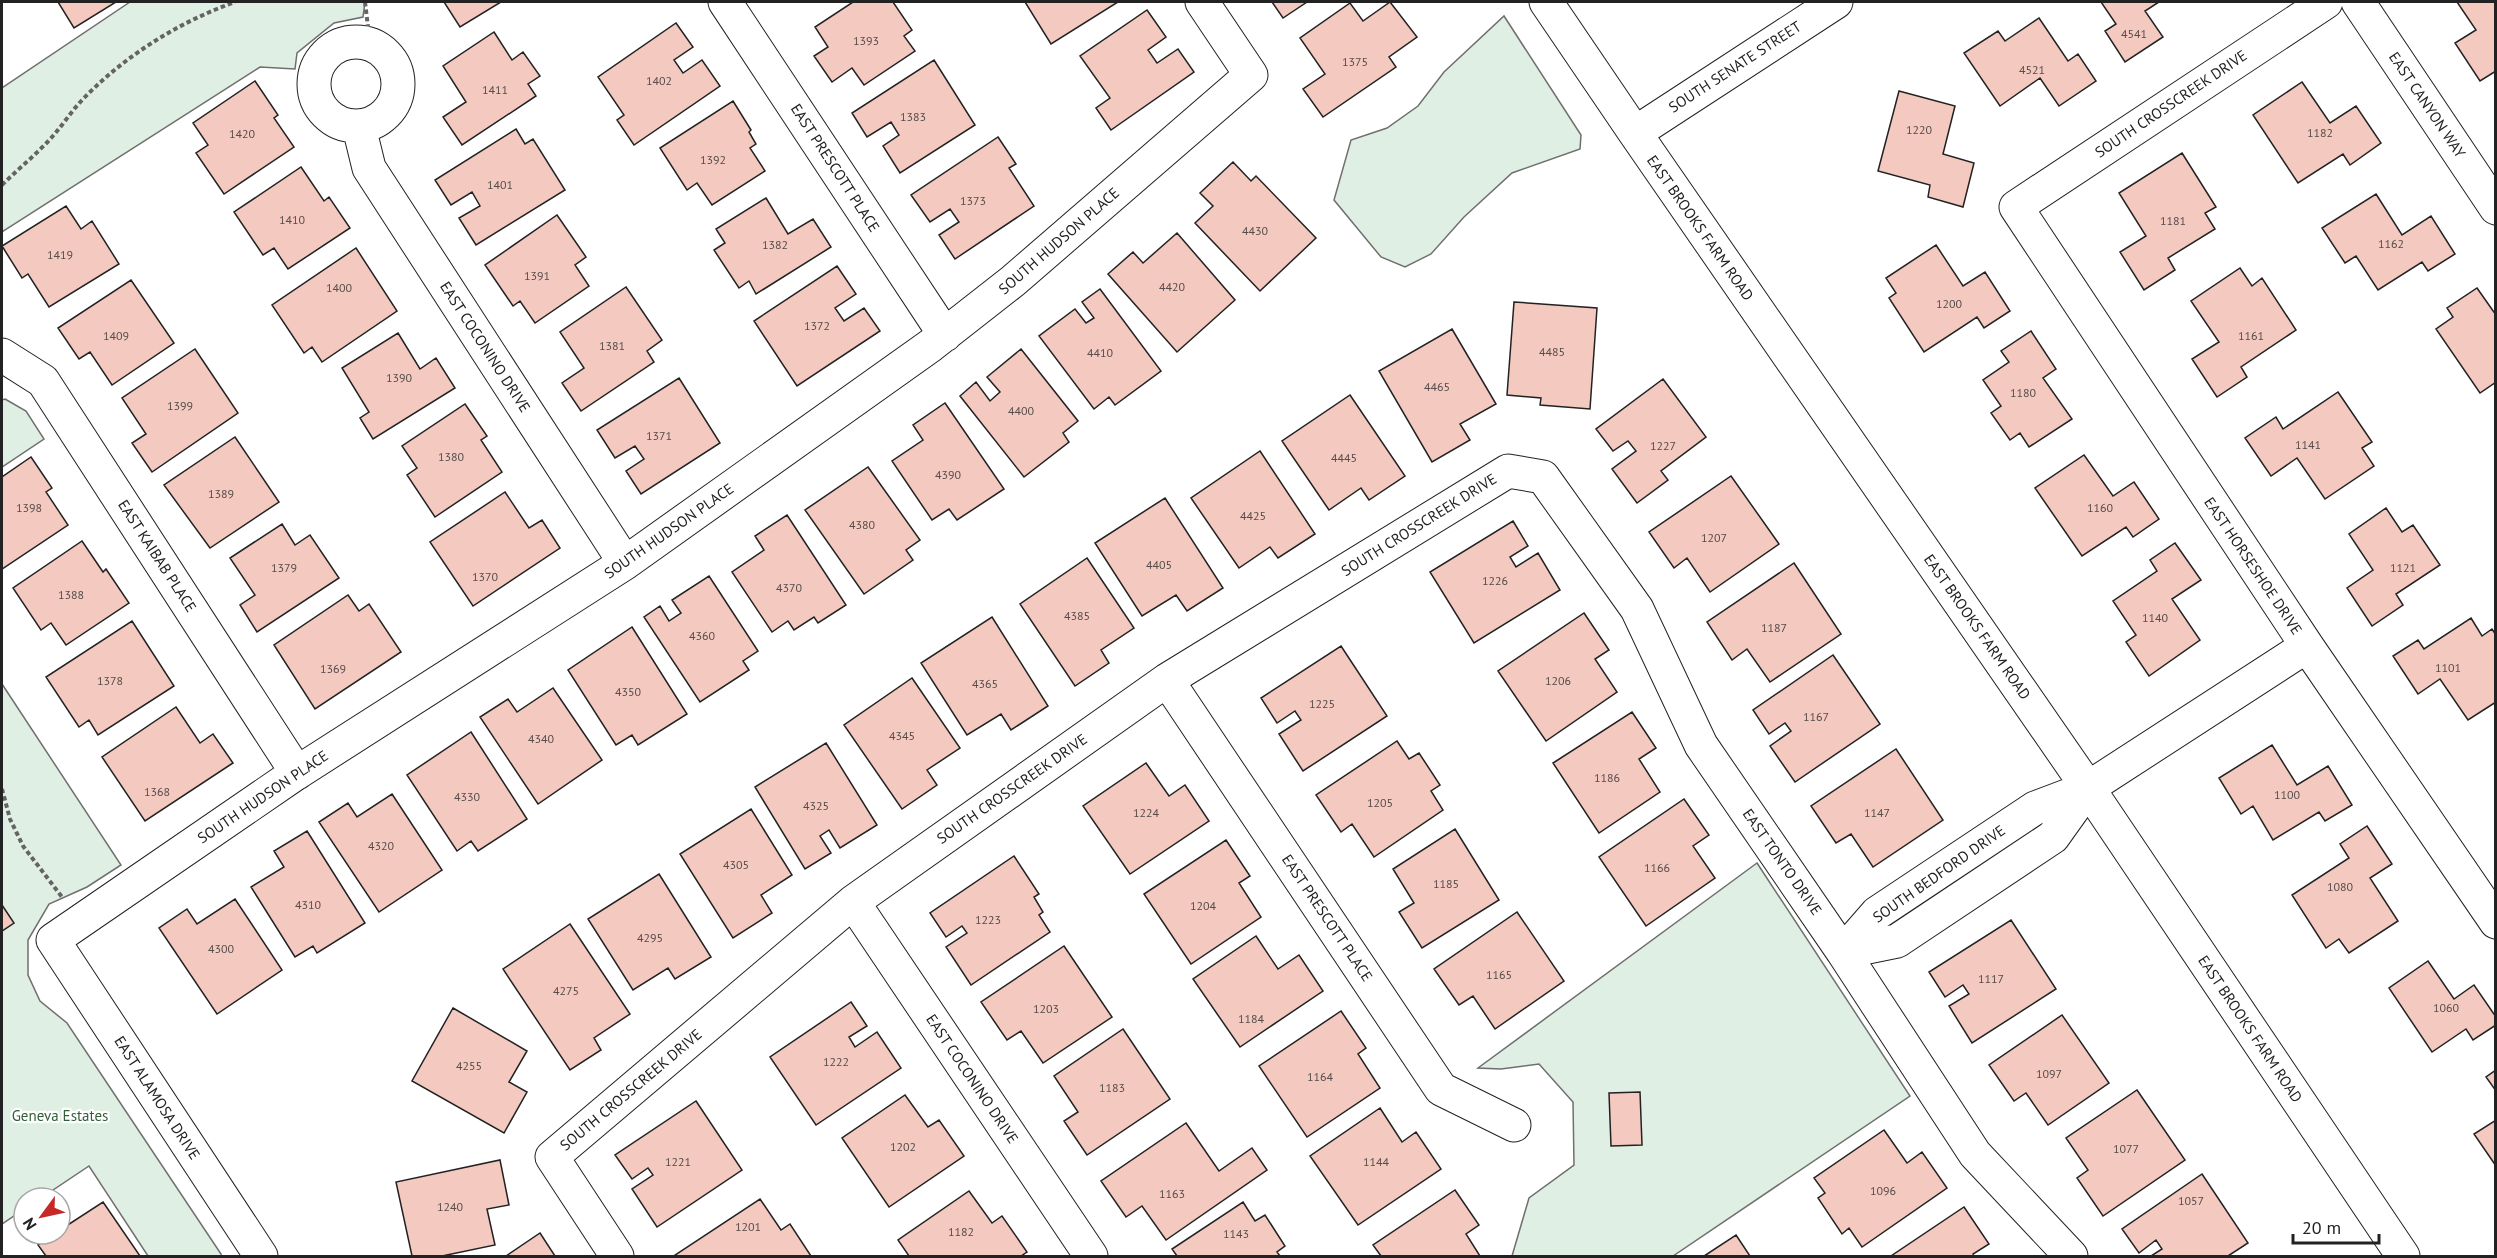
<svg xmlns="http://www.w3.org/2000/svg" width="2497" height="1258" font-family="'PT Sans',sans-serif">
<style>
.green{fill:#e0efe3;stroke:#6f6f6f;stroke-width:1.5}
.building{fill:#f3c9c0;stroke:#222;stroke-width:1.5}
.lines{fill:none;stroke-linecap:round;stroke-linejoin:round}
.minor-casing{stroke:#222;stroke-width:35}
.path{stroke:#646464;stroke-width:4;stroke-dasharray:4.5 3;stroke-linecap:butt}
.minor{stroke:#fff;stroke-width:33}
.labels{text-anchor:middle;stroke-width:4.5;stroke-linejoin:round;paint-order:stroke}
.number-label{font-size:12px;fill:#564c4a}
.street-label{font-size:15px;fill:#222;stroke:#fff}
.park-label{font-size:15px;fill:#2f5e38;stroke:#fff}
</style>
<rect width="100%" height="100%" fill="#fff"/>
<path class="green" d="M130,2H365L363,17L334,23L297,53L295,69L260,67L2,232V88Z
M1504,16L1581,135L1580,149L1512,173L1464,217L1431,254L1405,267L1381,257L1334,200L1351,140L1387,128L1418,106L1444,72Z
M5,399L26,411L44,439L2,467V400Z
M2,684L121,865L87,887L49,904L28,940V975L40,1001L67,1023L221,1254V1256H148L89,1166L41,1198H24V1209L2,1224Z
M1757,863L1910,1096L1673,1256H1512L1529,1198L1574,1165L1573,1102L1539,1064L1501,1069L1478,1068Z"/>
<path class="building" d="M58,2H116L74,28Z
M444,2H501L460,27Z
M853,2H893L912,30L904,36L915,51L864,85L852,68L832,82L814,56L828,47L815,27Z
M1025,2H1118L1051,44Z
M1272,2H1307L1283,18Z
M1390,2L1417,37L1389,57L1396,67L1323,117L1303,89L1325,74L1300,38L1350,3L1363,21Z
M2101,2H2159L2145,11L2163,37L2125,62L2105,31L2116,24Z
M2457,2H2496V71L2480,81L2455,43L2476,30Z
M1147,10L1166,37L1148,50L1157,63L1178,49L1194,72L1111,130L1096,108L1110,98L1080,56Z
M2039,18L2068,61L2078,54L2096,81L2059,106L2040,78L2000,106L1964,53L1998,31L2005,41Z
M676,23L693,47L674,60L683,73L702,60L720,86L634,145L617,120L624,115L598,77Z
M494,32L512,60L523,52L540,76L528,84L536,96L462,145L443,117L466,102L443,66Z
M934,60L975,125L900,173L883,146L899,135L891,122L867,137L852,113Z
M255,81L278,115L274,118L294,147L224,194L196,153L208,145L193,123Z
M2302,82L2330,123L2356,106L2381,143L2350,165L2343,154L2298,183L2253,115Z
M1899,91L1955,106L1943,154L1974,163L1963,207L1928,197L1930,185L1878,171Z
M733,101L751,130L749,132L756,144L750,148L765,171L712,205L697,183L687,190L660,148Z
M516,129L525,144L533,139L565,190L476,245L459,218L480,206L472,192L451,205L435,180Z
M998,137L1016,164L1009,168L1034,206L955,259L939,235L959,222L950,209L930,222L911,195Z
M2182,153L2216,207L2205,213L2215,229L2168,258L2175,270L2144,290L2120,252L2146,236L2119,193Z
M1233,162L1251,181L1256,176L1316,238L1260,291L1195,223L1213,206L1200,193Z
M301,167L324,201L329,197L350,228L288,269L274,248L263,255L234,212Z
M2376,194L2402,235L2431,216L2455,254L2428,271L2422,262L2378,290L2356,256L2345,263L2322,228Z
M766,198L788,234L813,219L831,247L756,294L749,281L739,288L714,250L725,243L716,229Z
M66,206L81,229L92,221L119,264L49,307L28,274L22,278L2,246Z
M557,215L586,257L575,265L589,286L535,323L520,301L513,306L485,265Z
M1177,233L1235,300L1177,352L1108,274L1133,252L1143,263Z
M1936,245L1963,286L1985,272L2010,311L1984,328L1977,317L1924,352L1889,298L1896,293L1886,278Z
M356,248L397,311L322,362L312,347L304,353L272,305Z
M837,266L856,294L835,308L844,321L864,308L880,331L797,386L754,321Z
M2240,268L2252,286L2262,278L2296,330L2241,367L2247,377L2217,397L2192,359L2219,342L2191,301Z
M131,280L174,343L112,385L90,352L79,359L58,328Z
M626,287L662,340L647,351L654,362L581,411L562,383L584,368L560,332Z
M2477,288L2496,315V382L2480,393L2436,329L2453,317L2447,308Z
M1100,289L1161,371L1115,405L1109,397L1094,409L1039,336L1075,309L1086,323L1094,318L1082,302Z
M1514,302L1597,308L1590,409L1540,405L1541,398L1507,395Z
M1452,329L1496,404L1460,424L1470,440L1432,462L1379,371Z
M2031,331L2056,369L2043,378L2072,419L2029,447L2020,433L2010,440L1991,413L2001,406L1983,380L2009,362L2001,351Z
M398,333L420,369L436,358L455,388L373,439L360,418L369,412L342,368Z
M195,349L238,413L152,472L132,443L146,434L122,398Z
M1021,349L1078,421L1063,433L1069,442L1024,477L960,396L976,382L990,401L1000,392L987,377Z
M679,378L720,443L641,494L626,471L644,459L635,446L615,458L597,430Z
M1663,379L1706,437L1661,471L1668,480L1637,503L1612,469L1636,451L1628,441L1613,451L1596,429Z
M2338,392L2372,442L2362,448L2374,466L2325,499L2297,458L2271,476L2245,438L2276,417L2283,429Z
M1350,395L1405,476L1369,500L1361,488L1329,510L1282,441Z
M945,403L1004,489L957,520L949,509L932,520L892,461L923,440L913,425Z
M465,404L487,436L481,440L502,472L435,517L407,475L417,468L402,446Z
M235,437L279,502L210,548L164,485Z
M1260,451L1315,534L1278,558L1270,547L1239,568L1191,498Z
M2084,455L2113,496L2134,482L2159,519L2133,537L2126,527L2082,556L2035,488Z
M31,457L52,488L46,492L68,525L2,569V477Z
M868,467L920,540L906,550L913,560L864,594L805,510Z
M1731,476L1779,544L1710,592L1687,558L1674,568L1649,532Z
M505,492L529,528L542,520L560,548L473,606L430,542Z
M1165,498L1223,588L1187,611L1176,595L1142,616L1095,543Z
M2386,508L2402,532L2413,525L2440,565L2396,594L2403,605L2372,626L2347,588L2373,570L2349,534Z
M787,515L846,605L818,623L814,617L794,630L788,621L772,632L732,572L764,550L755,536Z
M1513,521L1528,546L1510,557L1516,567L1538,553L1560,590L1474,643L1430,572Z
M282,524L295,545L310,535L339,578L257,632L240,605L255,595L230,558Z
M82,541L103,572L106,569L129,603L66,645L51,623L41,630L13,588Z
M2175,543L2201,580L2172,599L2200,640L2149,676L2126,642L2136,635L2113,601L2157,571L2150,560Z
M1087,558L1134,628L1101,650L1109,663L1075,686L1020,604Z
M1794,563L1841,634L1770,682L1747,649L1732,660L1707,622Z
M709,576L758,651L743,661L749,670L700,702L644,617L660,606L669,621L681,613L672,600Z
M348,595L359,611L369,604L401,652L315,709L274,645Z
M1584,613L1609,650L1595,659L1617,692L1546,741L1498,671Z
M992,617L1048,706L1011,730L1001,714L967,735L921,663Z
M2471,618L2482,636L2492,629L2496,635V702L2468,720L2440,679L2418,694L2393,656L2418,640L2424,649Z
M132,621L174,686L98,735L89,720L79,727L46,677Z
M632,627L687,714L638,745L632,735L616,745L568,670Z
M1341,646L1387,716L1303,771L1279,734L1301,720L1295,711L1277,723L1261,698Z
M1833,655L1880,724L1795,782L1770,746L1791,731L1785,723L1769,734L1753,710Z
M912,678L960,748L927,770L937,785L902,809L844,725Z
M553,688L602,760L538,804L480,717L508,699L517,712Z
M176,707L200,743L213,734L233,763L145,821L102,757Z
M1632,712L1656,748L1639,759L1660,792L1599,833L1553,763Z
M471,732L527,819L478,851L471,841L457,851L407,775Z
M1397,741L1409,759L1419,753L1440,785L1431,791L1443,810L1374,857L1352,824L1341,832L1316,795Z
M826,743L877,825L840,848L829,830L820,836L831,853L805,869L755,787Z
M2272,745L2297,785L2328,766L2352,805L2325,821L2319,812L2273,840L2253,806L2241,814L2219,778Z
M1896,749L1943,820L1873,867L1851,834L1836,843L1811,806Z
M1146,763L1169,796L1185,785L1209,821L1130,874L1083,806Z
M392,794L442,870L379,912L319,822L348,803L357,817Z
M1684,799L1709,835L1693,846L1715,878L1646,926L1599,857Z
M751,809L792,875L761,895L772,913L733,938L680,854Z
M2367,826L2392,864L2370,878L2398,921L2349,953L2339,939L2326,948L2292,895L2349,858L2340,844Z
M1455,829L1499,900L1422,948L1399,912L1414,903L1393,869Z
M307,831L365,923L317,953L313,946L295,957L251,887L284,867L274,851Z
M1226,840L1250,876L1239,883L1261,917L1191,964L1144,894Z
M1014,856L1039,894L1034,897L1043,912L1039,915L1050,932L971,985L946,947L967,933L962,926L946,937L930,913Z
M659,874L711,957L675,979L668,968L633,990L588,919Z
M235,899L282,970L217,1014L159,928L187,909L197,924Z
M2,905L14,923L2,931Z
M1517,912L1564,981L1495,1029L1473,996L1459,1005L1434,969Z
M2011,920L2056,989L1972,1043L1949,1006L1969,994L1963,985L1945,997L1929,972Z
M570,924L630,1014L594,1038L601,1050L570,1070L503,969Z
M1256,936L1278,969L1299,955L1323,991L1240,1047L1193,979Z
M1064,946L1112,1017L1043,1063L1021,1031L1007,1040L981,1002Z
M2428,961L2454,999L2474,985L2496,1017V1025L2473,1040L2466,1029L2432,1052L2389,988Z
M851,1002L867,1026L849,1037L855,1047L877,1032L901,1068L816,1125L770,1057Z
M453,1008L527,1051L509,1082L527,1092L504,1133L412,1081Z
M1341,1011L1366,1048L1358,1054L1380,1088L1307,1137L1259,1066Z
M2062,1015L2109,1083L2048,1125L2026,1093L2014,1101L1989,1065Z
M1123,1029L1170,1099L1087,1155L1064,1121L1078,1112L1054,1076Z
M2496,1070V1091L2486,1077Z
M2137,1090L2185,1160L2103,1216L2077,1178L2088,1170L2066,1138Z
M1640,1092L1642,1145L1611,1146L1609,1093Z
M905,1095L928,1127L939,1120L964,1156L889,1207L842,1138Z
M696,1101L742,1170L657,1227L632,1189L653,1175L648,1168L632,1179L615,1155Z
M1380,1108L1402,1142L1416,1132L1441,1169L1358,1225L1310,1156Z
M2496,1120V1166L2474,1134Z
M1186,1123L1219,1171L1252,1148L1267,1170L1166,1240L1142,1206L1126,1217L1101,1181Z
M1884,1130L1907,1163L1922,1152L1947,1188L1862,1247L1849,1228L1842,1234L1818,1198L1825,1193L1814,1178Z
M500,1160L509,1205L487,1209L495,1245L442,1256H412L396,1182Z
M2202,1174L2248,1243L2228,1256H2151L2162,1249L2156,1240L2139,1253L2122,1229Z
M1455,1190L1479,1225L1466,1234L1480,1256H1381L1373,1245Z
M969,1191L992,1223L1002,1216L1027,1252L1021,1256H909L898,1240Z
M760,1199L781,1230L790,1224L811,1256H676L675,1255Z
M103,1202L140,1256H46L38,1245L54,1234H60V1230Z
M1243,1202L1255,1221L1265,1215L1285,1246L1277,1252L1280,1256H1177L1172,1249Z
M1964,1207L1989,1244L1973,1254L1974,1256H1891Z
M540,1233L555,1256H506Z
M1736,1235L1750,1256H1704Z"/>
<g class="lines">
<defs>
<path id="minor" d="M725,2L945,335
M1546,2L1635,133L2088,788L2403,1256
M2326,2L2016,207L2307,646L2496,922
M2358,2L2496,208
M314 84a42 42 0 1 1 84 0a42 42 0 1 1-84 0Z
M359,127L369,168L625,563
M1635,133L1836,2
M2,355L43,381L297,773
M1167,680L1441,1089L1514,1125
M853,902L1091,1256
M1843,952L1877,913L2035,808L2088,788L2307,646
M1843,952L1897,941L2053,837L2088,788
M261,1256L53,940L295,774L625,563L930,346L1013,281L1251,75L1202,2
M617,1256L552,1157L853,902L1167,680L1508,471L1543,477L1637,609L1701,745L1843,952L1975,1154L2071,1256"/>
</defs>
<use href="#minor" class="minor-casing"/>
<path class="path" d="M365,2L370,44
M2,185C18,169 37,154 52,137C63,125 72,110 84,98C126,55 179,22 235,2
M2,789L10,819L23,846L62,897"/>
<use href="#minor" class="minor"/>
</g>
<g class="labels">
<g class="number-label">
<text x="2134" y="38">4541</text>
<text x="866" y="45">1393</text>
<text x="1355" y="66">1375</text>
<text x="2032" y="74">4521</text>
<text x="659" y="85">1402</text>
<text x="495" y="94">1411</text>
<text x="913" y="121">1383</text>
<text x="1919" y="134">1220</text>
<text x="2320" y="137">1182</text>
<text x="242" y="138">1420</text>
<text x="713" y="164">1392</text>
<text x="500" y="189">1401</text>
<text x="973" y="205">1373</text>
<text x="292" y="224">1410</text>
<text x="2173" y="225">1181</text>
<text x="1255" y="235">4430</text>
<text x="2391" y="248">1162</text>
<text x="775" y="249">1382</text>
<text x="60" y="259">1419</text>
<text x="537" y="280">1391</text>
<text x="1172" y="291">4420</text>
<text x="339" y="292">1400</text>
<text x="1949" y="308">1200</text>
<text x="817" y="330">1372</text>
<text x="116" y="340">1409</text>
<text x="2251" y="340">1161</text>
<text x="612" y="350">1381</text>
<text x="1552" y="356">4485</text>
<text x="1100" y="357">4410</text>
<text x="399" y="382">1390</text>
<text x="1437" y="391">4465</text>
<text x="2023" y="397">1180</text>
<text x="180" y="410">1399</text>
<text x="1021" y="415">4400</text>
<text x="659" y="440">1371</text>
<text x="2308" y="449">1141</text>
<text x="1663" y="450">1227</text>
<text x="451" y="461">1380</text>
<text x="1344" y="462">4445</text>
<text x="948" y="479">4390</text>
<text x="221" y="498">1389</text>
<text x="29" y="512">1398</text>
<text x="2100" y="512">1160</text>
<text x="1253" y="520">4425</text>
<text x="862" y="529">4380</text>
<text x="1714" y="542">1207</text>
<text x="1159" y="569">4405</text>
<text x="284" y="572">1379</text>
<text x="2403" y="572">1121</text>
<text x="485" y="581">1370</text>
<text x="1495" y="585">1226</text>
<text x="789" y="592">4370</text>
<text x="71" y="599">1388</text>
<text x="1077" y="620">4385</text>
<text x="2155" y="622">1140</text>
<text x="1774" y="632">1187</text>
<text x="702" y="640">4360</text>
<text x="2448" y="672">1101</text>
<text x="333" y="673">1369</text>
<text x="110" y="685">1378</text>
<text x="1558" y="685">1206</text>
<text x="985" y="688">4365</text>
<text x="628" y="696">4350</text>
<text x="1322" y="708">1225</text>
<text x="1816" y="721">1167</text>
<text x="902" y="740">4345</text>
<text x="541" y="743">4340</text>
<text x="1607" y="782">1186</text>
<text x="157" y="796">1368</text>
<text x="2287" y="799">1100</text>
<text x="467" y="801">4330</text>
<text x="1380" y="807">1205</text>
<text x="816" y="810">4325</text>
<text x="1146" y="817">1224</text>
<text x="1877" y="817">1147</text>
<text x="381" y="850">4320</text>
<text x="736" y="869">4305</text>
<text x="1657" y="872">1166</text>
<text x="1446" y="888">1185</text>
<text x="2340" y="891">1080</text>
<text x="308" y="909">4310</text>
<text x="1203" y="910">1204</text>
<text x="988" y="924">1223</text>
<text x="650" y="942">4295</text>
<text x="221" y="953">4300</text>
<text x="1499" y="979">1165</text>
<text x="1991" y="983">1117</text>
<text x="566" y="995">4275</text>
<text x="2446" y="1012">1060</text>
<text x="1046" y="1013">1203</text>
<text x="1251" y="1023">1184</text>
<text x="836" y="1066">1222</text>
<text x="469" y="1070">4255</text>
<text x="2049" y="1078">1097</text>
<text x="1320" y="1081">1164</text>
<text x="1112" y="1092">1183</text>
<text x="903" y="1151">1202</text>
<text x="2126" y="1153">1077</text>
<text x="678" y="1166">1221</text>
<text x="1376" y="1166">1144</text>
<text x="1883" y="1195">1096</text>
<text x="1172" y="1198">1163</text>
<text x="2191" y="1205">1057</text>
<text x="450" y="1211">1240</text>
<text x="748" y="1231">1201</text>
<text x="961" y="1236">1182</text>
<text x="1236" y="1238">1143</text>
</g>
<g class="street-label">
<text transform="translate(1735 67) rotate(-33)" y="5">SOUTH SENATE STREET</text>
<text transform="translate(2171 104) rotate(-34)" y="5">SOUTH CROSSCREEK DRIVE</text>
<text transform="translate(2427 105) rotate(56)" y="5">EAST CANYON WAY</text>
<text transform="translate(835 168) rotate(57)" y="5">EAST PRESCOTT PLACE</text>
<text transform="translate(1700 228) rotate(55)" y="5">EAST BROOKS FARM ROAD</text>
<text transform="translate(1059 241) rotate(-41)" y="5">SOUTH HUDSON PLACE</text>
<text transform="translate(485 347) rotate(57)" y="5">EAST COCONINO DRIVE</text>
<text transform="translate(1419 525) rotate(-32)" y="5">SOUTH CROSSCREEK DRIVE</text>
<text transform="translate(669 531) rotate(-35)" y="5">SOUTH HUDSON PLACE</text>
<text transform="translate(157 556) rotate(57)" y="5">EAST KAIBAB PLACE</text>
<text transform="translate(2253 566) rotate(56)" y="5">EAST HORSESHOE DRIVE</text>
<text transform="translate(1977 627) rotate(55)" y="5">EAST BROOKS FARM ROAD</text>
<text transform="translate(1012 789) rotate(-35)" y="5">SOUTH CROSSCREEK DRIVE</text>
<text transform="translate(263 797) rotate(-34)" y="5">SOUTH HUDSON PLACE</text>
<text transform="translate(1782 862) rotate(55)" y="5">EAST TONTO DRIVE</text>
<text transform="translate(1939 874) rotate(-35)" y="5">SOUTH BEDFORD DRIVE</text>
<text transform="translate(1327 918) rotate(56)" y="5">EAST PRESCOTT PLACE</text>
<text transform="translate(2250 1029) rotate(56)" y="5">EAST BROOKS FARM ROAD</text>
<text transform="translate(972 1079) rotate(56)" y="5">EAST COCONINO DRIVE</text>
<text transform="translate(631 1090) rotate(-40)" y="5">SOUTH CROSSCREEK DRIVE</text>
<text transform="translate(157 1098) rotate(57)" y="5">EAST ALAMOSA DRIVE</text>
</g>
<g class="park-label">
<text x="60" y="1121">Geneva Estates</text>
</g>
</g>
<rect width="2497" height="1258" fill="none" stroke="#222222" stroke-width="6"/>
<g transform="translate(42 1216) rotate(237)"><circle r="28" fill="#ffffff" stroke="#a7a7a7" stroke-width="1.5"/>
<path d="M0-4.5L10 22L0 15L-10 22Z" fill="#c62828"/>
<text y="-9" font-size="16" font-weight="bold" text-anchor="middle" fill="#222222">N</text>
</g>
<path d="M2293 1234v9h86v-9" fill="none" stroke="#222222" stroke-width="3"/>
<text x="2302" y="1234" font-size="18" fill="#222222" stroke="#ffffff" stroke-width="4.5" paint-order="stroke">20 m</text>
</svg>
